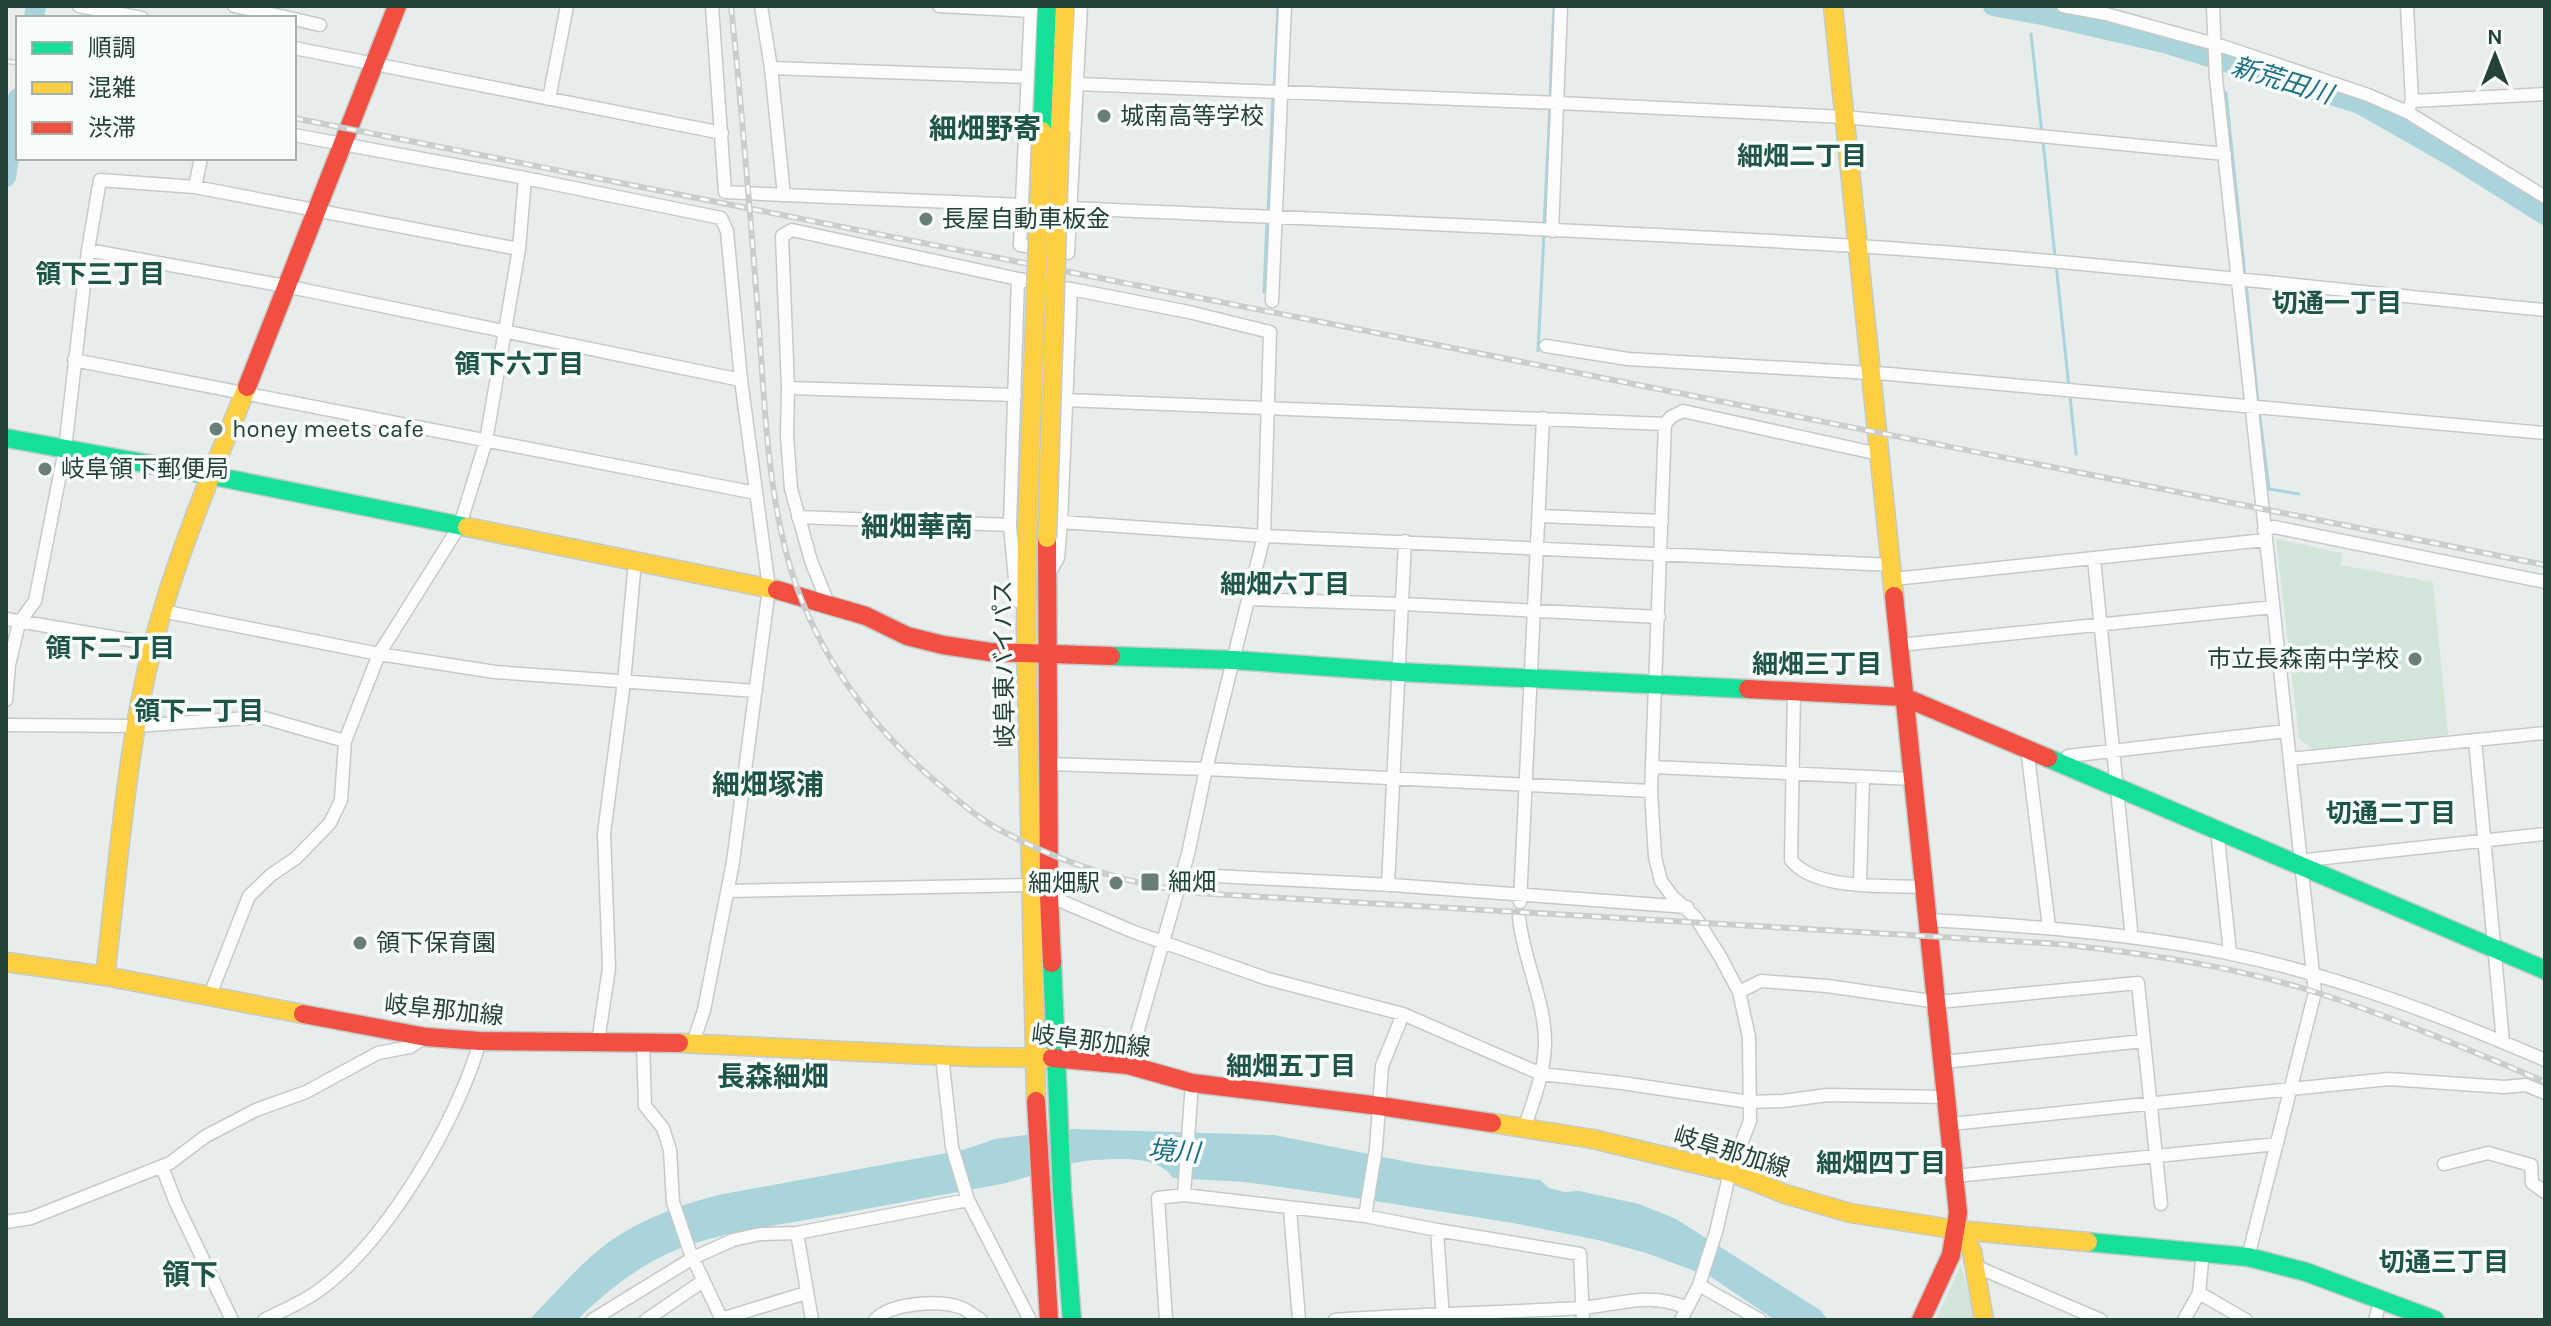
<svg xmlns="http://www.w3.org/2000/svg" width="2551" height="1326" font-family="Karla,'Noto Sans JP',sans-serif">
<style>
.green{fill:#d1e6d8}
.water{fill:#a9d4db}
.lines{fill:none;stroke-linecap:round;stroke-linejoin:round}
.stream{stroke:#a9d4db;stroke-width:3}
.river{stroke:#a9d4db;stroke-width:20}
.street-casing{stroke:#c5cac8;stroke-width:15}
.fast-casing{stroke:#c3cbc8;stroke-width:21}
.slow-casing{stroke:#c3cbc8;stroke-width:21}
.jam-casing{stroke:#c3cbc8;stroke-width:21}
.street{stroke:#fcfcfc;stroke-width:12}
.fast{stroke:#16e098;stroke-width:18}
.slow{stroke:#ffcf43;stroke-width:18}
.jam{stroke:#f24e42;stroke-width:18}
.rail-casing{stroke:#c9cdcc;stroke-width:6}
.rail{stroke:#f7fbf9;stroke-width:3;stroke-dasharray:9;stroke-linecap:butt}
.slow-bridge-casing{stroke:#c3ccc9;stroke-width:21;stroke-linecap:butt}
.slow-bridge{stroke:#ffcf43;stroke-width:18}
.poi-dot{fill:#697e78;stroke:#f7fbf9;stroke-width:3}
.labels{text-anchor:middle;stroke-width:7;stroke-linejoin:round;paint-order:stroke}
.poi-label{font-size:24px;fill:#24423a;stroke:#f7fbf9;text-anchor:start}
.street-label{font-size:24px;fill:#24423a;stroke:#f7fbf9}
.water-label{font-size:26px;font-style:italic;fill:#1c6f80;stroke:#f7fbf9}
.neighbourhood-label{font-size:26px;font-weight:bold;fill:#1f5548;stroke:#f7fbf9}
.quarter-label{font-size:28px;font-weight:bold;fill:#1f5548;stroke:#f7fbf9}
</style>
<rect width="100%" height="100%" fill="#e8edeb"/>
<path class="green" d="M2276,539L2342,553L2341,565L2433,582L2448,735L2312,749L2299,738Z
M1961,1264L1975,1320H1936L1937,1318Z"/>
<path class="water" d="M1073,1129L1274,1135L1418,1164L1540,1180L1549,1188L1565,1192L1579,1191L1639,1204L1676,1219L1820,1310L1828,1320H1775L1711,1277L1646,1253L1598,1240L1513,1223L1330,1194L1245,1182L1173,1178C1157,1155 1121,1159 1095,1160C1061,1162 1030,1179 996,1185C936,1196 876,1207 817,1218C771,1226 725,1232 681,1248C643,1262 605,1292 577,1320H529C553,1296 582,1261 609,1242C641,1219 680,1205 718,1195L963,1150L995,1139Z"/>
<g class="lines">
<path class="stream" d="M2031,34L2042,134
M1274,89L1278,6
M2226,93L2245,276
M1550,98L1554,6
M2043,141L2055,257
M1268,213L1273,96
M1544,226L1550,106
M2056,264L2069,388
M2246,284L2258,403
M1264,292L1267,220
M1538,351L1544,234
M2070,396L2076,454
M2259,411L2269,489L2299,494"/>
<path class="river" d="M1993,6L2042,15L2164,43L2360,104L2453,157L2545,215
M34,18L36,6
M6,177L18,98"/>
<defs>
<path id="street" d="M79,6L142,18
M234,6L290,18
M712,6L725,192L784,195
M761,6L771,68L784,195L1022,205
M939,6L1031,11
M1031,6L1020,245L1068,253L1081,6
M2063,6L2106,14L2222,46L2368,95L2407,112L2412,101
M2213,6L2216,78L2315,992L2248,1257
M2407,6L2412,101L2545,94
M294,19L320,25
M294,48L722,133
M771,68L1027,77
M1077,84L1559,103L1845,117L2225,154
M549,99L567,6
M2407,112L2545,197
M294,135L525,178L721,218L727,231L741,380L769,588L733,862L704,1010L693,1043
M195,187L201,158
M1071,208C1333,220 1596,230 1857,246C2087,261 2316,288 2545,310
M1552,231L1561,6
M88,250L285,286L741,380
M1071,289L1189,312L1270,332L1264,536L1206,769L1188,854L1128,1065
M1272,301L1285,6
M1546,346L1628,359L1889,374L2545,433
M74,360L756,493
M788,388L1015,395
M1065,400L1665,424
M1539,516L1662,521
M798,517L1010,525
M1061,522L1264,536L1892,565
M2264,530L2274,527L2545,582
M2094,559L2131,929L2130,937
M1050,572L1058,558L1061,522L1071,289L1063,288
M1894,579L2265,540
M1249,599L1403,604L1659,617
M1017,601L1010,525L1018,279L1041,283
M828,603L811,561L791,489L787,436L788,388L782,236L792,230L1018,279
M162,611L379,654L495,672L756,691
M6,619L153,644
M1899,645L2273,607
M1794,690L1791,860C1815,891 1888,885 1926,887
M6,700L9,665L19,623L35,601L65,449L88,250L100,180L195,187L519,249
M6,725L136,726L261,717L345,741
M2475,740L2503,1042
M2027,748L2049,927
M2290,759L2545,733
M2064,763L2068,756L2286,731
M1047,764L1206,769L1651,791
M1653,767L1913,779
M2217,829L2230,953
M2301,865L2307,860L2545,834
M1215,876L1392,885L1687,907
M1860,883L1863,777
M1388,885L1405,541
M728,891L1033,885
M1049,896L1134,932L1268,979L1403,1014L1541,1074L1622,1083L1749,1102L1783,1101L1828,1095L1947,1097
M1520,902L1543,418
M1519,917C1523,960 1546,1002 1545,1045C1544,1074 1533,1102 1524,1129
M1930,920C2030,926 2129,933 2227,953C2336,975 2443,1016 2545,1060
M1739,992L1761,981L1827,986L1938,1002L2138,983L2161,1204
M210,995L249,896L271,875L296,858L330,823L341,800L345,741L379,654L460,525L486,441L519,249L525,178
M598,1042L609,968L604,833L624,682L635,561
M643,1043L645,1106L663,1128L670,1150L673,1202L690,1252L722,1320
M942,1056L952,1147L968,1200L1030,1320
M1944,1062L2144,1041
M1951,1124L2389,1079L2504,1087L2526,1085L2545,1093
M2444,1164L2488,1153L2531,1165L2532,1183L2545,1192
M162,1167L176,1203L232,1320
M1955,1176L2277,1144
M1184,1195L1192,1083
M1290,1209L1299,1320
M1365,1216L1376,1148L1382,1066L1403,1014
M6,1222L31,1218L170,1163L206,1136L256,1110L306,1092L378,1053L410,1047L426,1037
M1437,1230L1580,1254L1583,1320
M797,1233L812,1320
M1975,1266L2101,1320
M1699,1285L1760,1320
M2199,1293L2246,1320
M721,1319L806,1293
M264,1320C281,1311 302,1303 318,1291C386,1243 458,1120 480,1041
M592,1320L693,1258L733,1240L760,1234L797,1233L968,1200
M646,1320L703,1281
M875,1320C890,1303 938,1300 959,1307C967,1309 974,1316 981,1320
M1166,1320L1158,1198L1184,1195L1365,1216L1437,1230L1443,1320
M1335,1320C1416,1314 1498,1313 1580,1308C1620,1305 1648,1291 1687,1308
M1681,1320L1699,1285L1716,1232L1730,1172L1750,1121L1749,1037L1739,992L1721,958L1696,918L1672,896L1661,881L1655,857L1651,791L1665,424L1671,417L1683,411L1879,454
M2184,1320L2199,1293L2203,1251
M2375,1320L2381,1298"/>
<path id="fast" d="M1042,131L1047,6
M6,438L209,475L467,527
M1111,656L1234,660L1400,672L1748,689
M2048,758L2545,970
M1052,963L1062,1192L1072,1320
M2088,1242L2248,1257L2306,1272L2435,1320"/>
<path id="slow" d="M1833,6L1894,596
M1060,131L1065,6
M467,527L777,590
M1027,535L1026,635L1036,1101
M6,962L105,976L303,1014
M105,976C120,854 127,727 163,609C186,533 217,460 247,387
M679,1043L971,1057L1052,1058
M1492,1123L1593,1139L1730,1172L1785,1194L1850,1213L1958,1230L2088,1242
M1958,1230L1972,1251L1984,1320"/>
<path id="jam" d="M247,387L397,6
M1047,538L1049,896L1052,963
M777,590L866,616L907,636L943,645L990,652L1111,656
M1894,596L1958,1213L1951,1255L1921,1320
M1748,689L1904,697L2048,758
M303,1014L426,1037L480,1041L679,1043
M1052,1058L1128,1065L1192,1083L1380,1106L1492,1123
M1036,1101L1049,1320"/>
</defs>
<use href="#street" class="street-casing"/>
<use href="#fast" class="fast-casing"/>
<use href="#slow" class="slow-casing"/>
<use href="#jam" class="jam-casing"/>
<use href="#street" class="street"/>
<use href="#fast" class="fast"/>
<use href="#slow" class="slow"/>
<use href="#jam" class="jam"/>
<defs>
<path id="rail" d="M731,6C742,109 750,211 758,314C764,392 766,472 785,548C809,646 870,729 947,791C963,805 981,820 1000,830C1061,863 1128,884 1196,893L2060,944C2147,954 2234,966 2318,993C2395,1018 2470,1050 2545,1082
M6,61L18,63
M294,118L2545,565"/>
</defs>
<use href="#rail" class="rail-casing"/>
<use href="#rail" class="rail"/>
<defs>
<path id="slow-bridge" d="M1027,535L1042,131
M1047,538L1060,131"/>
</defs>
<use href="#slow-bridge" class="slow-bridge-casing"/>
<use href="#slow-bridge" class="slow-bridge"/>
</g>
<g class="poi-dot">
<circle cx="1104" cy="116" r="8"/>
<circle cx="926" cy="219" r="8"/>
<circle cx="216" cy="429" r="8"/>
<circle cx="45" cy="469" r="8"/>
<circle cx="2415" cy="659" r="8"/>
<rect x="1140" y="872" width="20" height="20" rx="4"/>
<circle cx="1116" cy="883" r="8"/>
<circle cx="360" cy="943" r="8"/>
</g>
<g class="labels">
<g class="poi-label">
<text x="1120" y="124">城南高等学校</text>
<text x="942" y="227">長屋自動車板金</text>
<text x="232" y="437">honey meets cafe</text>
<text x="61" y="477">岐阜領下郵便局</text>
<text x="2399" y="667" text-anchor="end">市立長森南中学校</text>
<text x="1168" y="890">細畑</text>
<text x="1100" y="891" text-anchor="end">細畑駅</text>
<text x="376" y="951">領下保育園</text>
</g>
<g class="street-label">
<text transform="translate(1004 664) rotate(-91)" y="8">岐阜東バイパス</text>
<text transform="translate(444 1010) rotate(6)" y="8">岐阜那加線</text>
<text transform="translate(1091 1041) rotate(7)" y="8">岐阜那加線</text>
<text transform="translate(1732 1152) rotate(17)" y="8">岐阜那加線</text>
</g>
<g class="water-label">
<text transform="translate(2282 80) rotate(17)" y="9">新荒田川</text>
<text transform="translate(1174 1151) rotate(4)" y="9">境川</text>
</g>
<g class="neighbourhood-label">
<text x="1802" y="165">細畑二丁目</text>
<text x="100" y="283">領下三丁目</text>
<text x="2337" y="312">切通一丁目</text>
<text x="519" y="373">領下六丁目</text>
<text x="1285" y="593">細畑六丁目</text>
<text x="110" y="657">領下二丁目</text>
<text x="1817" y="673">細畑三丁目</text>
<text x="199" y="720">領下一丁目</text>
<text x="2391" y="822">切通二丁目</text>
<text x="1291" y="1075">細畑五丁目</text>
<text x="1881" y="1172">細畑四丁目</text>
<text x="2444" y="1271">切通三丁目</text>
</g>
<g class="quarter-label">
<text x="985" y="138">細畑野寄</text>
<text x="917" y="536">細畑華南</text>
<text x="768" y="794">細畑塚浦</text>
<text x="773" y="1086">長森細畑</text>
<text x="190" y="1284">領下</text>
</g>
</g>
<rect width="2551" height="1326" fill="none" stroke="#24423a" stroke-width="16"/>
<rect x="16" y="16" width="280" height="144" fill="#f7fbf9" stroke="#a3b1ad" stroke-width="2"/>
<rect x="32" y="42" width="40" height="12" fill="#16e098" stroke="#a3b1ad" stroke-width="2"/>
<text x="88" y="56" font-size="24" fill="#24423a">順調</text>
<rect x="32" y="82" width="40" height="12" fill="#ffcf43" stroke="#a3b1ad" stroke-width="2"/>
<text x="88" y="96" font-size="24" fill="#24423a">混雑</text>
<rect x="32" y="122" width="40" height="12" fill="#f24e42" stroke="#a3b1ad" stroke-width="2"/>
<text x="88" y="136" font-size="24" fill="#24423a">渋滞</text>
<g transform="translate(2495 56)" stroke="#f7fbf9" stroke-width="6" paint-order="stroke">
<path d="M0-6L14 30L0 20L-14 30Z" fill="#24423a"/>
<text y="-12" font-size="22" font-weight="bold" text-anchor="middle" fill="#24423a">N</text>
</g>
</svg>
